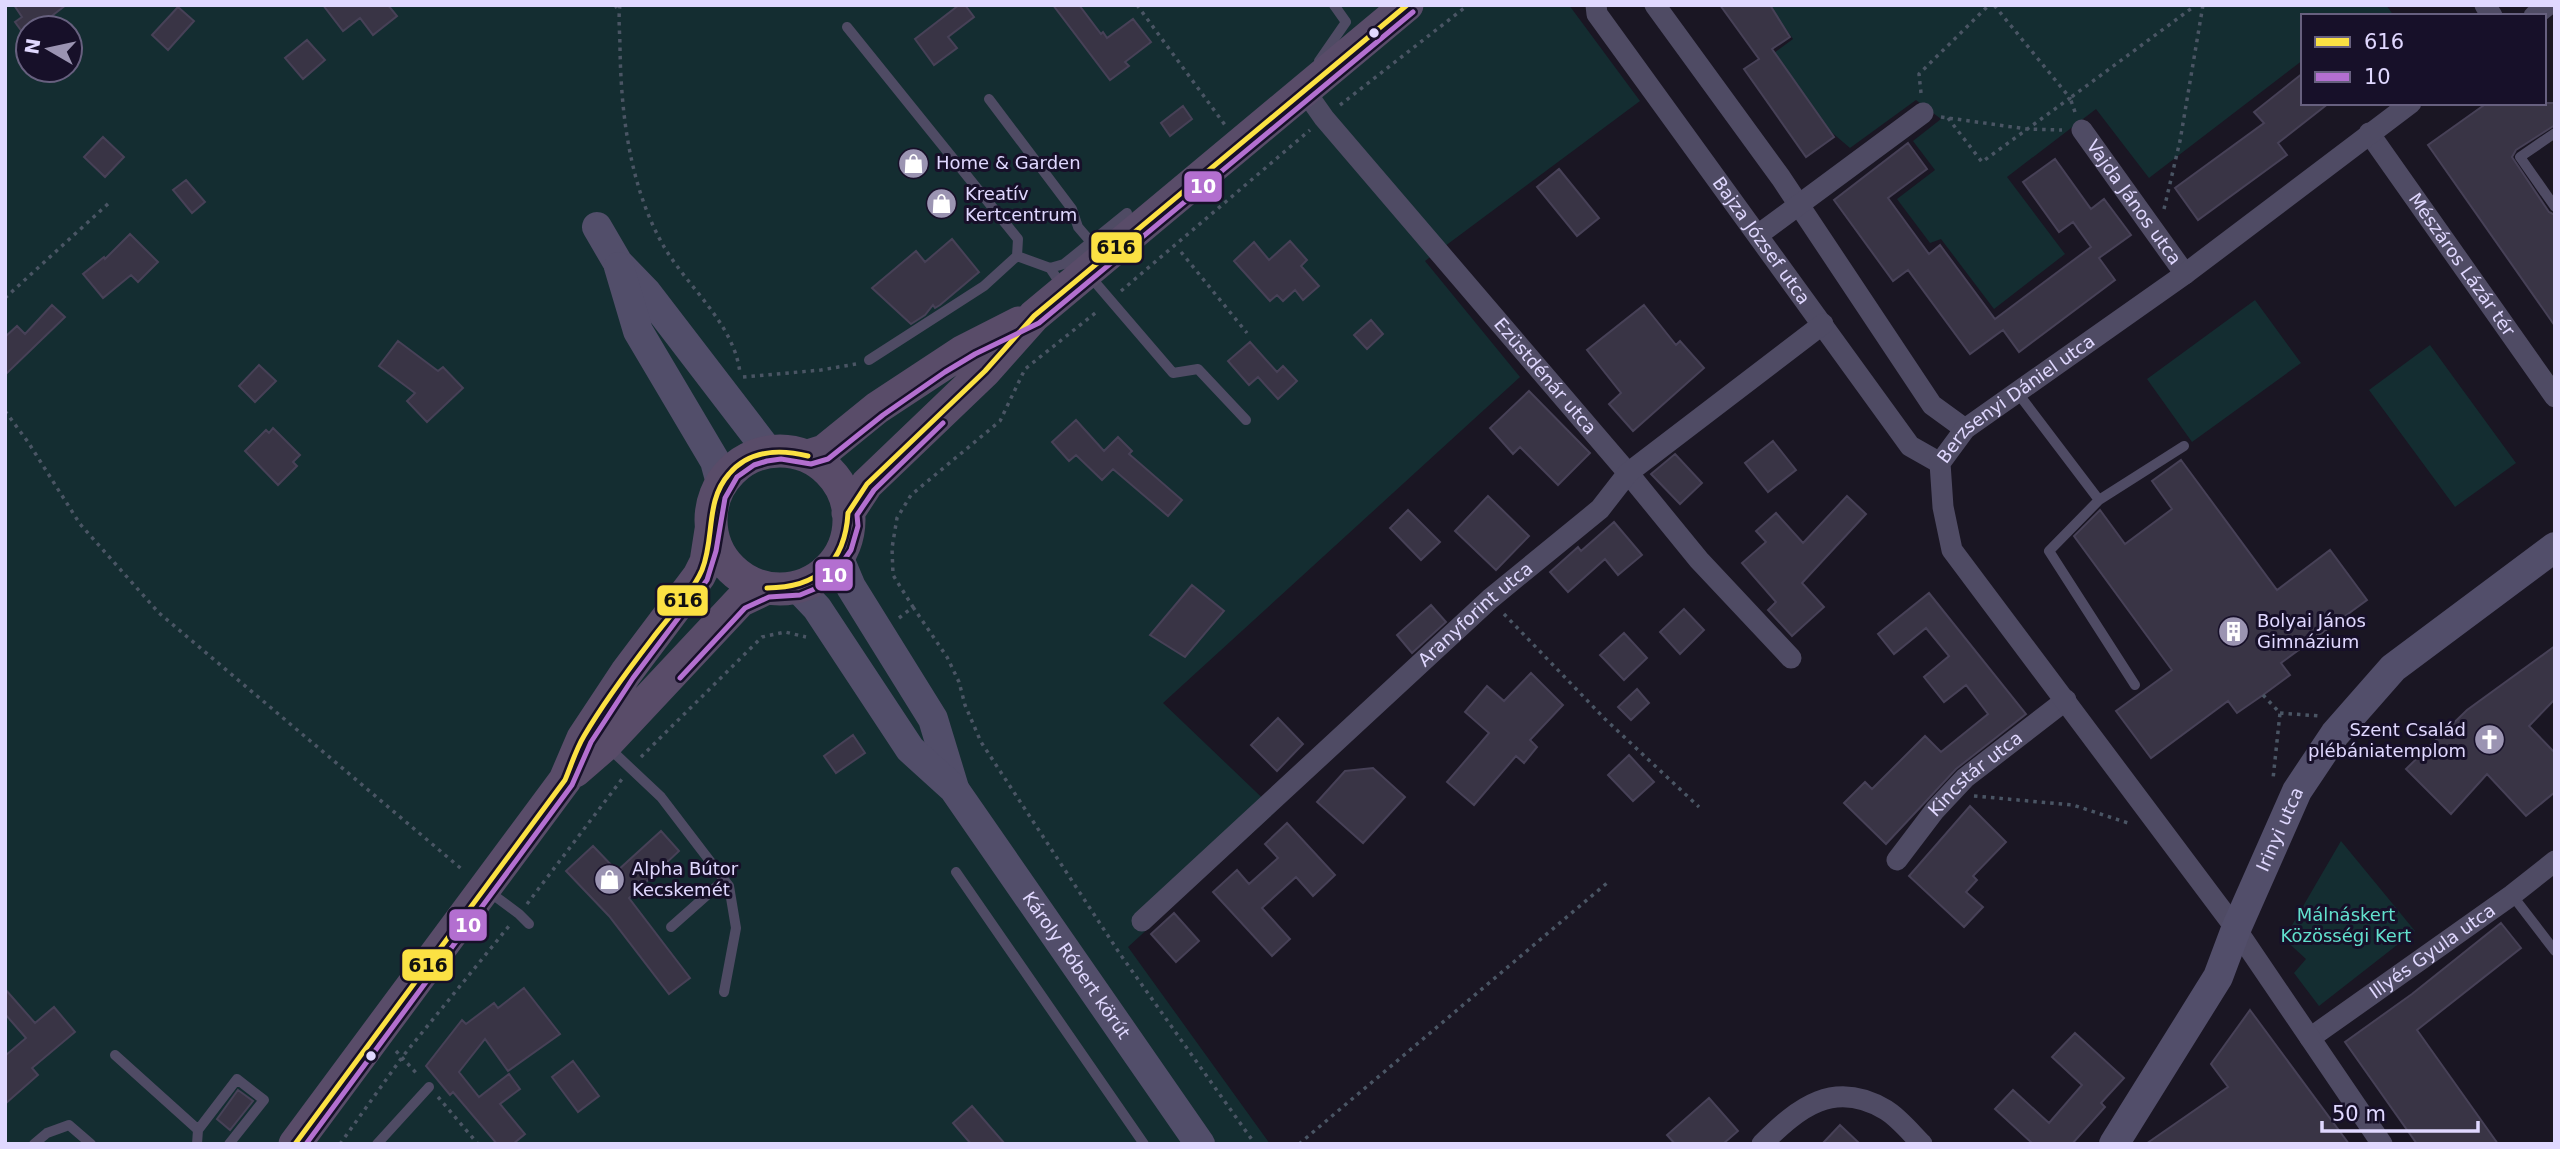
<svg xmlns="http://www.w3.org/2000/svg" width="2560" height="1149" font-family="'DejaVu Sans',sans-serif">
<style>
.green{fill:#142d31;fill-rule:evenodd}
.building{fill:#393445;stroke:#474157;stroke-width:2}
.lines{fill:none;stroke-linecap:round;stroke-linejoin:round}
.path{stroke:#4a5564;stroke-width:3.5;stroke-dasharray:3.5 5;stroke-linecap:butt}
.lane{stroke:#4f4b64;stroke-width:10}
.street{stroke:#4f4b64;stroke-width:21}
.secondary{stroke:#524e6a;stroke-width:30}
.primary{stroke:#594c69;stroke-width:33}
.bus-1-casing{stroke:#171029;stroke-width:10}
.bus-2-casing{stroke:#171029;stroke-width:10}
.bus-1{stroke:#fbe143;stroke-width:5}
.bus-2{stroke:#b36fd0;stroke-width:5}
.bus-dot{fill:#e0d8ff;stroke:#171029;stroke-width:2.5}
.labels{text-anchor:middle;stroke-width:6;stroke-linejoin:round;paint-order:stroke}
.poi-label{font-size:18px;fill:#e0d8ff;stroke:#171029;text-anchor:start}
.street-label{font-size:18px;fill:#e0d8ff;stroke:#171029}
.park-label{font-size:18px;fill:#62e1ce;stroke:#171029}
.line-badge{stroke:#171029;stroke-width:2.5}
.badge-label{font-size:19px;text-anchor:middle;font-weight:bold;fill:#fff}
.pale-badge-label{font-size:19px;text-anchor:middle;font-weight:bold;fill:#111}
</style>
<rect width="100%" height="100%" fill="#1a1623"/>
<path class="green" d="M5,5H1569L1640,101L1425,261L1520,377L1163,703L1276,811L1128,947L1270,1144H5ZM28,28H70V70H28Z
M1769,5H2386L2394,16H2303V60L2149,178L2096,109L2007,177L2065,254L1994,309L1941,239L1930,243L1897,199L1935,170L1913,141L1941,119L1916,100L1850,148L1829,130L1774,53L1793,39Z
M2255,300L2301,363L2192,442L2147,379Z
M2430,345L2516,463L2455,507L2369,390Z
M2341,841L2415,931L2319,1006L2294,973L2306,959L2284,939Z"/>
<path class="building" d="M14,5H66L36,28H28V34L25,36L15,22L22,17Z
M323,5H388L397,16L373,35L360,18L343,31Z
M959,5H965L974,17L948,37L957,48L934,65L915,39Z
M1053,5H1079L1101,34L1103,32L1107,38L1133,19L1151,42L1125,62L1129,66L1110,80Z
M1720,5H1770L1790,37L1772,49L1834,137L1806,157L1744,69L1759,59Z
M178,7L194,21L168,50L152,35Z
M307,40L325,60L303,79L285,58Z
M2303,73V103H2329L2278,143L2287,155L2198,220L2175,188L2264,123L2254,112Z
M2487,103H2555V125L2516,150L2512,157L2549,212L2555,215V326L2428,145Z
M1183,106L1192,119L1170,136L1161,123Z
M103,137L124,157L105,177L84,157Z
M1908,143L1927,169L1888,198L1929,254L1940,245L1995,319L2091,247L2073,222L2059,232L2023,182L2055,159L2091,209L2104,199L2131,235L2099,258L2115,280L2019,352L2003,330L1970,354L1908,270L1893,281L1834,200Z
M1559,169L1599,218L1577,236L1537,187Z
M186,180L205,202L192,213L173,190Z
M130,234L158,262L138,282L131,275L103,298L83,274L104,257L105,259Z
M952,239L979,272L940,305L935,308L933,305L925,315L911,324L872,288L916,251L925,262Z
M1290,241L1307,260L1301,266L1319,286L1303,300L1295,290L1283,301L1277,295L1270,301L1234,261L1254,242L1269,260Z
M52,305L65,317L5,375V337L17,326L25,334Z
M1644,305L1676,345L1680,341L1704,368L1633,431L1609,404L1621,393L1587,350Z
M1371,320L1383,334L1367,349L1354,335Z
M398,341L438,371L443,367L463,388L427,422L407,401L415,393L379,366Z
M1250,342L1277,372L1283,366L1297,381L1278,399L1258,377L1249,385L1228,361Z
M259,365L276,381L255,402L239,386Z
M1529,391L1590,453L1558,485L1520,447L1513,454L1490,428Z
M1076,420L1104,451L1118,437L1132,451L1129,454L1182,500L1168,516L1113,469L1102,480L1076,455L1069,461L1052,442Z
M273,428L300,455L293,462L297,466L278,485L245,451L266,430L269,433Z
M1773,441L1796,470L1768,492L1745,463Z
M1675,454L1702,483L1680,504L1651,474Z
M2181,460L2277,590L2330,550L2367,600L2281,663L2290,675L2263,695L2237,713L2228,701L2151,758L2116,711L2172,670L2074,536L2100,510L2125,544L2172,509L2152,481Z
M1488,496L1529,536L1496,570L1455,531Z
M1847,496L1866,514L1802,583L1824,607L1792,636L1768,610L1776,602L1742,563L1766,542L1756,531L1776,513L1803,543Z
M1408,510L1440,542L1421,560L1390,528Z
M1614,522L1642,555L1618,575L1605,559L1568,592L1550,572L1578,547L1581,551Z
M1192,585L1224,611L1185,657L1150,635Z
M1929,593L2026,714L1956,769L1886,844L1844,803L1865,782L1872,789L1925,736L1941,752L1988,714L1966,685L1944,702L1924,677L1949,656L1926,628L1894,654L1878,634Z
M1431,605L1446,622L1412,653L1397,635Z
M1684,609L1704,630L1680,654L1660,632Z
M1624,633L1647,658L1624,680L1600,655Z
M2555,646V699L2529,726L2555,753V792L2526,816L2487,774L2451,814L2406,769L2467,710Z
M1531,673L1563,705L1530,740L1537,747L1524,763L1516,756L1474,805L1447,782L1489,733L1465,712L1487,686L1504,701Z
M1637,689L1649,703L1631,720L1618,707Z
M1278,718L1303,744L1277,771L1251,745Z
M853,735L865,753L836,773L824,756Z
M1629,755L1654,782L1633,801L1608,775Z
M1373,768L1405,797L1363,843L1317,802L1345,771Z
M1970,806L2006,842L1973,876L1977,880L1966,892L1983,907L1964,927L1909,876Z
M1287,823L1335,875L1313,896L1296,877L1262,908L1290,939L1272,956L1213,892L1237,870L1249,884L1278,858L1265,844Z
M661,831L679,851L629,898L690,978L669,994L609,916L566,871L593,846L617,871Z
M1174,913L1199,941L1176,962L1151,934Z
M2501,923L2521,948L2417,1030L2498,1144H2417L2345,1042L2412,994Z
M524,988L560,1034L508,1071L485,1039L459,1072L479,1097L509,1074L520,1089L500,1104L525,1134L513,1144H497L453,1092L450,1095L426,1066L462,1020L466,1024L494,1003L498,1008Z
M5,989L35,1023L54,1007L75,1032L32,1068L38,1075L5,1104V1056L26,1038L5,1014Z
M2250,1010L2349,1144H2146L2228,1087L2211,1064Z
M2075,1033L2124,1078L2101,1103L2105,1107L2072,1144H2033L1995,1109L2013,1090L2049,1123L2082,1085L2052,1057Z
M573,1061L599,1096L578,1112L552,1077Z
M238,1090L253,1101L230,1130L217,1119Z
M1709,1098L1738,1131L1723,1144H1675L1667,1135Z
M972,1106L1005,1144H971L953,1123Z
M1840,1125L1860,1144H1822Z"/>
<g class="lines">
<path class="path" d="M615,5L619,11
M620,5C618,19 620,34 620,48C621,115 630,187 663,245C687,287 734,323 740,373
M1137,5L1225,125
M1921,93L1919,74L1989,5
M1340,105L1468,5
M2075,112L2070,98L2196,5
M1941,117L2027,129L2062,130
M1948,118L1982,162L2070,98L1994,5
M2164,209L2180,141L2203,5
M1181,252L1247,333
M1121,291L1310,130
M5,298L110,202
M743,377L821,370L856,364
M5,411L28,442L80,524L159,613L464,871
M913,607L947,657L959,682L965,705L981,742L1120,954L1255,1144
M1504,614L1605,719L1699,807
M899,618L913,607L893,575L892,548L897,518L911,495L1000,421L1025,369L1099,310
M2263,695L2280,713L2273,779
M2280,713L2320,716
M641,757L762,637L785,632L806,637
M1974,796L2073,805L2131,824
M527,904L622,779
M396,1051L419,1076
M438,1097L478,1144
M340,1144L403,1056L509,926
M1299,1144L1607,883"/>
<path class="lane" d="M847,27L1018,239L1017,256
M1319,61L1346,22L1334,5
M989,99L1072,209L1078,227L1102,255
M2555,133L2520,157L2555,207
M1050,268L1064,264L1127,213
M1088,274L1173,373L1198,369L1246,420
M869,360L984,286L1017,256L1050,268L1062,286
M2017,392L2099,500L2049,551L2135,685
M2099,500L2184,446
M609,748L661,797L729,886L736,928L724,992
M956,872L1144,1144
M488,891L519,914L529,924
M2512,895L2555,951
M671,927L724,880
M115,1055L195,1127L198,1130L197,1144
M198,1130L237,1079L264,1100L229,1144
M34,1144L47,1133L69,1125L91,1144
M377,1144L429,1087"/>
<g class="street">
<path id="s1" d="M1596,5L1597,14L1910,446L1940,463"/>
<path d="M1655,5L1781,178L1932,405L1965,429"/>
<path d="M2485,5L2492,16"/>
<path d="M2534,16L2548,5"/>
<path id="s2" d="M1305,91L1324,118L1628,473L1699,560L1791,658"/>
<path id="s3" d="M2082,130L2185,274"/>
<path id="s4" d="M2369,133L2555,397"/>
<path d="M1758,235L1923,113"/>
<path id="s5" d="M1897,860L1935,810L1965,778L2066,700"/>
<path id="s6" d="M1142,921L1490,599L1600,509L1628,473L1823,324"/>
<path id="s7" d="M2310,1038L2512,895L2555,861"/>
<path d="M1762,1144C1799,1107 1834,1079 1886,1110C1899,1118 1911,1133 1922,1144"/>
<path id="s8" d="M2382,1144L2236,929L1952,550L1943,507L1940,463L1965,429L2185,274L2411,103"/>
</g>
<g class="secondary">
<path d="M597,227L618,263L647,293L768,451"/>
<path d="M619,267L638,331L715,461L721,483"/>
<path d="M838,556L851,587L933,719L954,788"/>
<path id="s9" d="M797,587L817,608L910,749L954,789L1200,1144"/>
<path id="s10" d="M2114,1144L2218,977L2236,929L2297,791L2335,734L2393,668L2555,547"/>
</g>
<path class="primary" d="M711 520a69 69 0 1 1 138 0a69 69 0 1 1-138 0Z
M808,456L824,451L877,408L962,352L1019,323
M848,513L867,484L985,371L1034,316L1407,5
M575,771L605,745L740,601L767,588
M295,1144L565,780L583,738L626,673L699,576L706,562L711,530"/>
<defs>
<path id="bus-1" d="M848,513L867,484L985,371L1034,316L1407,5
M767,588C817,588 845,563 848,513
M295,1144L565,780C571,766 576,749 584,736C604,702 628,670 652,639C667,619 692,593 702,570C715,538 705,501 729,474C749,450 780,449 808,456"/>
<path id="bus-2" d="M680,678L745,608L769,597L800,595L817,588L833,576L851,550L858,526L857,515L874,490L943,423
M306,1144L572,785L591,742L633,678L707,580L716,551L725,498L737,477L754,465L767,461L781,459L811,464L828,459L883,415L945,372L975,354L1039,323L1413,12"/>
</defs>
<use href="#bus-1" class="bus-1-casing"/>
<use href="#bus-2" class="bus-2-casing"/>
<use href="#bus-1" class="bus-1"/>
<use href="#bus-2" class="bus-2"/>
</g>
<defs>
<symbol id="shop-disc" viewBox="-11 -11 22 22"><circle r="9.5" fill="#9b94b2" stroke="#171029"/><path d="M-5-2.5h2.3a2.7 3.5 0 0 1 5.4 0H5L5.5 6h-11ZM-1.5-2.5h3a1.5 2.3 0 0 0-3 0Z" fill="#fff"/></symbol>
<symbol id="building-disc" viewBox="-11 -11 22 22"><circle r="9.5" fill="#9b94b2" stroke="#171029"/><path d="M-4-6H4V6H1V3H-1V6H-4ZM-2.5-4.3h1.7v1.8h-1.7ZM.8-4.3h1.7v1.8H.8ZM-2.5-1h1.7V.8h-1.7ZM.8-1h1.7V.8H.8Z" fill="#fff"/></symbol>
<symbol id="church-disc" viewBox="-11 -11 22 22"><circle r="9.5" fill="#9b94b2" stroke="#171029"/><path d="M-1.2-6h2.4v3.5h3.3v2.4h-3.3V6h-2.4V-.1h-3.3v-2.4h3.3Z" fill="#fff"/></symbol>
</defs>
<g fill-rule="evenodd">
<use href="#shop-disc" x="896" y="146" width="35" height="35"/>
<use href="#shop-disc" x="924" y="186" width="35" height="35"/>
<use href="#building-disc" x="2216" y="614" width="35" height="35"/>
<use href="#church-disc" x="2472" y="722" width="35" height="35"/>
<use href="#shop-disc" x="592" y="862" width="35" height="35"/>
</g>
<g class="bus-dot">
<circle cx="1374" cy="33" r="6"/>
<circle cx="371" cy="1056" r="6"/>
</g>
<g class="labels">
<g class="poi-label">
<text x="936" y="169">Home &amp; Garden</text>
<text x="965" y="200">Kreatív<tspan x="965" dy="21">Kertcentrum</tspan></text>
<text x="2257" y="627">Bolyai János<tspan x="2257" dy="21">Gimnázium</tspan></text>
<text x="2466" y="736" text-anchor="end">Szent Család<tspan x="2466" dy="21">plébániatemplom</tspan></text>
<text x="632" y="875">Alpha Bútor<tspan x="632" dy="21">Kecskemét</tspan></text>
</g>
<g class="street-label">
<text dy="6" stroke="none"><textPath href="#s3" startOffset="89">Vajda János utca</textPath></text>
<text dy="6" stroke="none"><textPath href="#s1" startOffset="289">Bajza József utca</textPath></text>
<text dy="6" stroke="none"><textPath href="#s4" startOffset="161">Mészáros Lázár tér</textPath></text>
<text dy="6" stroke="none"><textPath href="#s2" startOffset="373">Ezüstdénár utca</textPath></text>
<text dy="6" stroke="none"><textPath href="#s8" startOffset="922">Berzsenyi Dániel utca</textPath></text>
<text dy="6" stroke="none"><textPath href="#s6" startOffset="453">Aranyforint utca</textPath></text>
<text dy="6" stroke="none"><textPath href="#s5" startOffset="117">Kincstár utca</textPath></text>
<text dy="6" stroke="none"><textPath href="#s10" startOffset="357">Irinyi utca</textPath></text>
<text dy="6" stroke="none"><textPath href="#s7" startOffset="150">Illyés Gyula utca</textPath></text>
<text dy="6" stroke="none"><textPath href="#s9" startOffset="472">Károly Róbert körút</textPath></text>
</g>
<g class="park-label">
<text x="2346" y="921">Málnáskert<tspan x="2346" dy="21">Közösségi Kert</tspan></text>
</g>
</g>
<g class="line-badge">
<rect x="1183" y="170" width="40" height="33" rx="7" fill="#b36fd0"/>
<rect x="1090" y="231" width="53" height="33" rx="7" fill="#fbe143"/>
<rect x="814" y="558" width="40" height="34" rx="7" fill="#b36fd0"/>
<rect x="656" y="584" width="53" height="33" rx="7" fill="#fbe143"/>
<rect x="448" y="908" width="40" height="34" rx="7" fill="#b36fd0"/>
<rect x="401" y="948" width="53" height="34" rx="7" fill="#fbe143"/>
</g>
<g class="badge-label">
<text x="1203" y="193">10</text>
<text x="834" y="582">10</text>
<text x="468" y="932">10</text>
</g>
<g class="pale-badge-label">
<text x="1116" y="254">616</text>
<text x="683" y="607">616</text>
<text x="428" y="972">616</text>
</g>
<rect width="2560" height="1149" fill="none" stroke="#e0d8ff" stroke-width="14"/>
<rect x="2301" y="14" width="245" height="91" fill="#171029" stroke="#67607f" stroke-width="2"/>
<rect x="2315" y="37" width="35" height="10" fill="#fbe143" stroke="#67607f" stroke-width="2"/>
<text x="2364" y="49" font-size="21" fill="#e0d8ff">616</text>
<rect x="2315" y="72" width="35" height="10" fill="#b36fd0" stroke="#67607f" stroke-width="2"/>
<text x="2364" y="84" font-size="21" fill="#e0d8ff">10</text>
<g transform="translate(49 49) rotate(279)"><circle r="33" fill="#171029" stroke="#67607f" stroke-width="2"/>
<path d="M0-5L12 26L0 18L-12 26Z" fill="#9b94b2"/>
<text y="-10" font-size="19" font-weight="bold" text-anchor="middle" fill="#e0d8ff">N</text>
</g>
<path d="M2322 1121v10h156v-10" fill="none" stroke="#e0d8ff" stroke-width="3.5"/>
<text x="2332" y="1121" font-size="21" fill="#e0d8ff" stroke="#171029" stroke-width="5" paint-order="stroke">50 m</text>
</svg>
